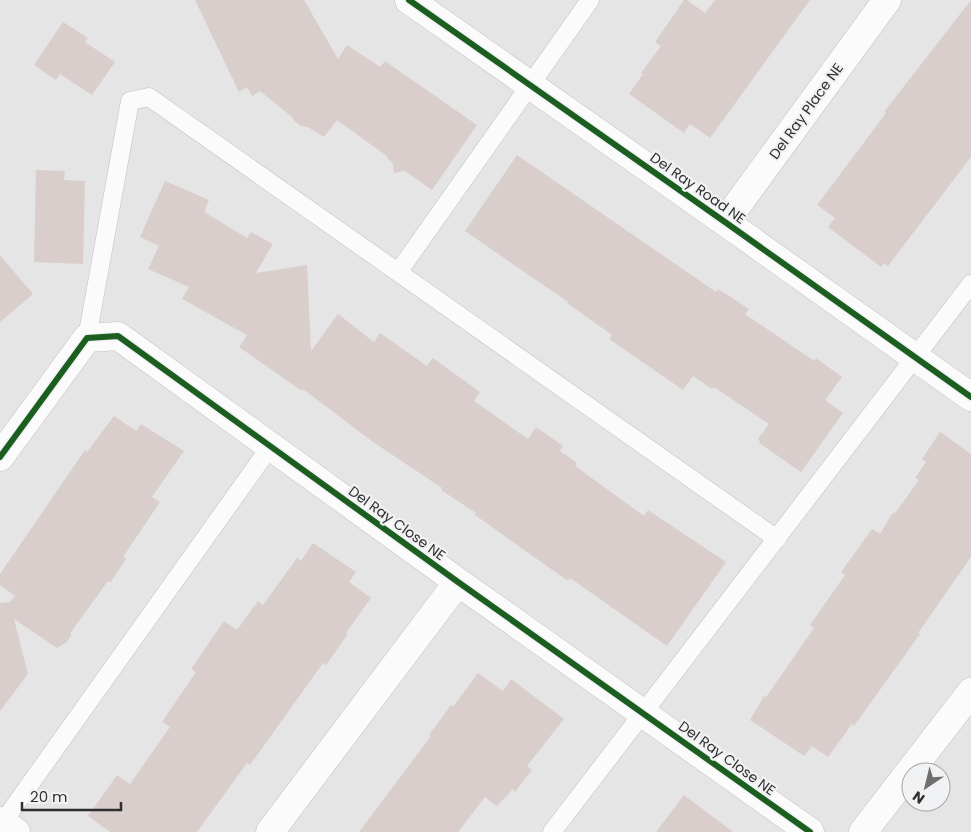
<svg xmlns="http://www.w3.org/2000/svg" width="971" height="832" font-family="Poppins,sans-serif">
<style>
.building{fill:#d9cecb}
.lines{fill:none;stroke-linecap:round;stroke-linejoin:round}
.service-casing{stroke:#c1c1c2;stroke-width:19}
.minor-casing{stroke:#c1c1c2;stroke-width:29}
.tertiary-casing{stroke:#c1c1c2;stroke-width:29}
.service{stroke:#fbfbfb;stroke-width:18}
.minor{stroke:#fbfbfb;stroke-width:28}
.tertiary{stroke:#fbfbfb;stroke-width:28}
.cycleway-casing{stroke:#f1f2f4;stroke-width:9}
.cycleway{stroke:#1b5e20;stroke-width:6}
.labels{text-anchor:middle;stroke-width:4.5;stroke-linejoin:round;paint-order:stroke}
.street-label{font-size:14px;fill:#2f2f30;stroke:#f1f2f4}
</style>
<rect width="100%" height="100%" fill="#e5e5e6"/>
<path class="building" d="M195,0H304L338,59L347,45L380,67L385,61L477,125L432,190L405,171L394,173L393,163L387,158L388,157L337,120L324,137L308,127L301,126L294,121L292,117L260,91L252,96L247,87L239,92Z
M684,0H687L705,13L715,0H810L710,138L690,124L684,133L629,94L643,74L641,73L661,46L655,42Z
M971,0V157L888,266L884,263L881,267L828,227L835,218L817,205L886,113L884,112Z
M63,22L88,38L85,42L115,62L92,95L60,74L56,80L34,65Z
M517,155L716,292L718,289L749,309L745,314L814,361L816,358L842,377L825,400L843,413L801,472L759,443L760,441L758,439L769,424L714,387L712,389L693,376L683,390L609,339L612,335L567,303L568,302L465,231Z
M36,170L65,171L64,180L85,181L83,264L34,262Z
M165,181L209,200L204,212L247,238L251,232L273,244L256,273L307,265L311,351L338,314L374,342L380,333L427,366L433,358L480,392L474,401L528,439L536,427L563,446L560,451L577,463L575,466L644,516L648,510L726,562L667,646L570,578L568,581L475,515L476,513L441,490L442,488L373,442L303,389L302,391L239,347L247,335L182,299L189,287L148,269L159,246L140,237Z
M0,255L33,294L0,322Z
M114,416L136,431L141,424L184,451L152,497L160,502L123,557L126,559L110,583L108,581L71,632V636L67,642L57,648L14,619L28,674L0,711V603L10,602L15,596L0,585V574L85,450L87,452Z
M940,432L971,454V557L918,633L920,634L854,726L852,724L828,757L812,746L804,756L750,720L764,696L766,697L814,628L810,625L845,575L841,572L872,529L880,534L892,514L896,512L919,480L915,478L926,462L922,459Z
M313,543L356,572L349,582L371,598L346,633L348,634L326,665L323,663L250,765L247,763L197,832H110L88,816L117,775L130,784L170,727L162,722L196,672L191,669L224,621L237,630L258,601L263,605L297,558L301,561Z
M478,673L503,691L511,679L564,719L527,766L532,770L515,792L513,789L497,806L485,797L458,832H359L431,736L429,735L451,705L453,707Z
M684,795L733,832H656Z"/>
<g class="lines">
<defs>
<path id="service" d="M399,271L590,0
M87,338L130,101L149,97L777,539
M3,822L270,447
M552,832L971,284"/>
<path id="minor" d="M409,0L725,222L971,397
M725,222L887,0
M0,457L87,338L118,336L458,582L810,832
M0,821L16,832
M270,832L458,582"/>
<path id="tertiary" d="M863,832L971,692"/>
</defs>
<use href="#service" class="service-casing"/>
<use href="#minor" class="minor-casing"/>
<use href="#tertiary" class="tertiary-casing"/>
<use href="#service" class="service"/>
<use href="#minor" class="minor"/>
<use href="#tertiary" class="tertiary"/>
<defs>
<path id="cycleway" d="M409,0L725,222L971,397
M0,457L87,338L118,336L458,582L810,832"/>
</defs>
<use href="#cycleway" class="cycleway-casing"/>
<use href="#cycleway" class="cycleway"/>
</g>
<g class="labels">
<g class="street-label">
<text transform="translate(806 111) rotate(-54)" y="5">Del Ray Place NE</text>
<text transform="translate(698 188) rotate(35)" y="5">Del Ray Road NE</text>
<text transform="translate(397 523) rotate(36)" y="5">Del Ray Close NE</text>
<text transform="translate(727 758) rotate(36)" y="5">Del Ray Close NE</text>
</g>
</g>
<g transform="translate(926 787) rotate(215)"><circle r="24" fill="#f1f2f4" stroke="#a3a4a6"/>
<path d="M0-4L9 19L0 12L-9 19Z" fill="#6f6f70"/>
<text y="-8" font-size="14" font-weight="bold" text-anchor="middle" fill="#2f2f30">N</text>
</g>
<path d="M22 802v8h99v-8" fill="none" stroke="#2f2f30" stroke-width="2.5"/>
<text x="30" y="802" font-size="15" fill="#2f2f30" stroke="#f1f2f4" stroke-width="4" paint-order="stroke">20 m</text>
</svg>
